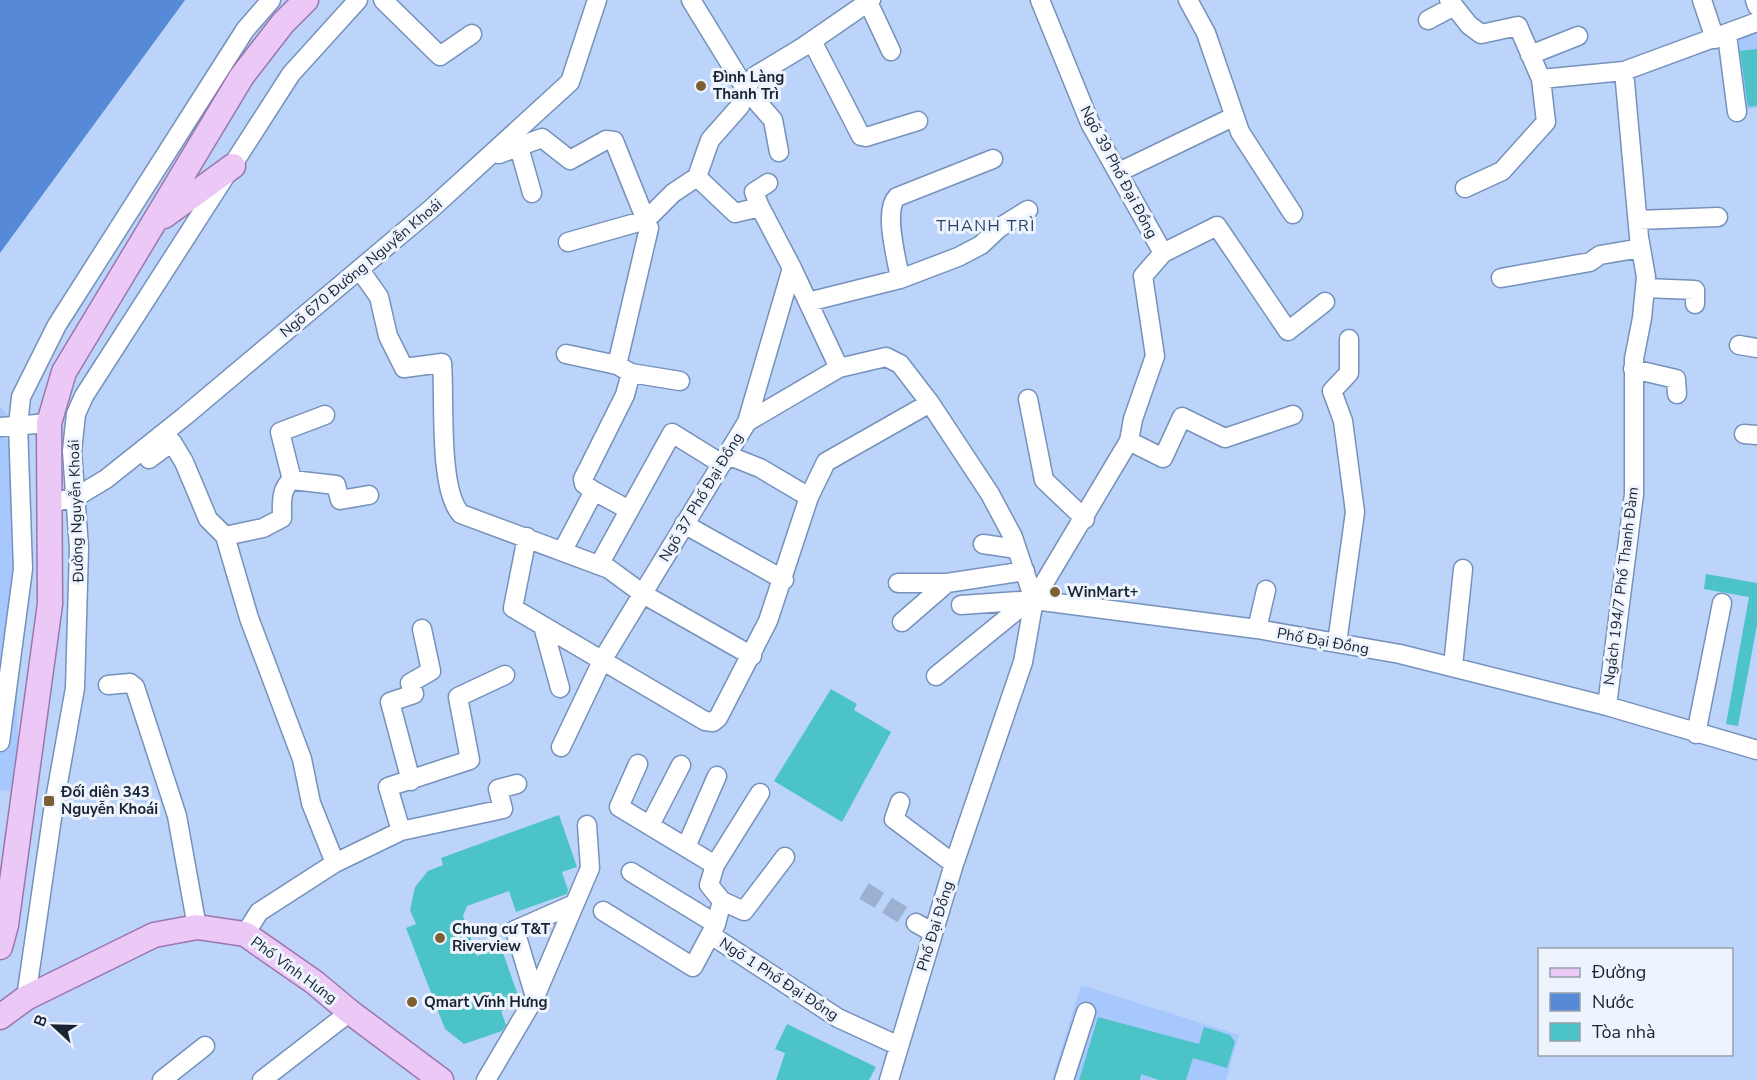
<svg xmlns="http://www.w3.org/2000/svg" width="1757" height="1080" font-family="'Nunito Sans',sans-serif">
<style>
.built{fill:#a6c8fc}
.water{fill:#5689d8}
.building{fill:#4cc3c7}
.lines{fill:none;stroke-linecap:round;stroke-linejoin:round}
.minor-tunnel{stroke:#9bb1d2;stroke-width:18;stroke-dasharray:18 9;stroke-linecap:butt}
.minor-casing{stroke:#7591bc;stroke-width:21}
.major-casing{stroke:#9977ae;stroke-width:27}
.minor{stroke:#fff;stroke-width:18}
.major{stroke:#ecc8f6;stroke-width:24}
.poi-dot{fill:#7c6033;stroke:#eef4fd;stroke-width:2}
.labels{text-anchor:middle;stroke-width:6;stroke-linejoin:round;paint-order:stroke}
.poi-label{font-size:15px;font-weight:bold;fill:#182334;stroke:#eef4fd;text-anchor:start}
.street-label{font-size:15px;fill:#182334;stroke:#eef4fd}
.neighbourhood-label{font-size:16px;letter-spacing:1.5px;fill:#284066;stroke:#eef4fd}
</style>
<rect width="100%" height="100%" fill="#bcd4f9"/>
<path class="built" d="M1757,28V108L1740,110L1730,37Z
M0,406L30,441L16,570L18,792L0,790Z
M1081,985L1239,1035L1226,1080H1052Z"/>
<path class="water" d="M0,0H185L0,253Z"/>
<path class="building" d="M1757,49V106L1748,107L1740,51Z
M1706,574L1757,583V625L1738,726L1726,724L1749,597L1704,589Z
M831,689L857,704L854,710L891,732L842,822L774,781Z
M559,815L577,867L562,872L568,890L567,894L516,912L509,891L467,906L463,916L477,956L501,947L520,1001L517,1005L501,1011L506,1025L502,1031L464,1044L445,1029L406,928L416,924L410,910L415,887L428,871L443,865L441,858Z
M1098,1017L1199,1044L1204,1027L1230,1035L1235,1042L1227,1068L1193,1058L1186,1080H1159L1141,1074L1140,1080H1079Z
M787,1024L876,1067L869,1080H776L785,1053L775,1049Z"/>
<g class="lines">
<path class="minor-tunnel" d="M864,891L916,923"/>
<defs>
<path id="minor" d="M383,0L440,56L472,34
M691,0L745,88L773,120L779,152
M1040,0L1090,123L1163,253
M1188,0L1206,33L1240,132L1293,214
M1449,0L1469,25L1481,34L1518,26L1541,79L1624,71L1757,22
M1702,0L1715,39
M1755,0L1757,6
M868,2L891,51
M1428,20L1454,6
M1727,35L1737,112
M812,41L861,136L866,137L918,121
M1530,55L1578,36
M519,147L532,193
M499,154L542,138L570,160L606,140L614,141L649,228L617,365L631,373L625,395L583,479L584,484L594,491L563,550
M1119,172L1233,117
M697,177L735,213L760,207L792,268L839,368
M1465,188L1502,171L1546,122L1541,79
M760,207L754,192L768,183
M1638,220L1718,217
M568,242L646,220L673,193L697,177L710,140L740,106L745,88L755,76L803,47L871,0
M360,270L379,297L388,336L404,368L442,363C445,399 438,490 461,514L609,569L643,594L752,656
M1501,278L1590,262L1600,255L1641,248
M900,279C897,259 883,211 897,197L993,159
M1645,288L1695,290V304
M808,302L900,279L958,257L981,245L999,228L1028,210
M1739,345L1757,348
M566,354L617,365
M1633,369L1676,379L1677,394
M631,373L680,381
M1028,399L1044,480L1085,519
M747,422L792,268
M0,427L49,423
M1744,434L1757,435
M1129,441L1163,458L1182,417L1225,438L1293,415
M727,455L760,468L809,497
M149,459L172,442L184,462L208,519L225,536L249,618L302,759L311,803L335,863
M292,480L280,432L325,415
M594,491L629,510
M51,503L76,497L106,479L185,416L431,209L570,82L597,0
M684,524L784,580
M225,536L263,528L282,518C282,504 280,489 292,480L336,485L340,500L369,495
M527,537L513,608L705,721L713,722L718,718L768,621L809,497L826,462L930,403
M983,544L1017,549
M599,565L672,433L722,464
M898,583H947L1025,571
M1034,600L1129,441L1133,419L1155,356L1143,276L1163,253L1217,226L1288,331L1325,302
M961,605L1034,600L1257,629L1400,654L1607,706L1757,750
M902,622L947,583
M543,626L560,688
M1257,629L1266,590
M1337,643L1355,512L1343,421L1332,391L1349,373V339
M1453,666L1463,569
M936,676L1028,601
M108,685L130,683L135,687L177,816L197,927
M1607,706L1634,494V359L1642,318L1646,277L1639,237L1624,71
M1696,734L1722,603
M0,742L23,569L18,425L21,397L57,325L245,30L271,0
M561,747L603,659L747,422L839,368L886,357L900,364L930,403L990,494L1013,537L1034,600L1023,662L954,864L889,1080
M638,764L619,807L715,865
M411,781L390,702L414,694L410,683L431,671L422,629
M900,802L894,819L954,864
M650,825L681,765
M401,831L388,787L470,760L458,697L505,675
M686,847L717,776
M631,872L716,924
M722,901L744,911L785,857
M603,911L693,967L716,924L722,901L709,885L715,865L760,793
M916,923L932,932
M245,934L259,912L335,863L401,831L503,809L498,789L517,784
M711,935L838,1018L899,1046
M535,997L515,930L574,904
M26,998L53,811L75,688L79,548L72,451L76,414L84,396L291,74L358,0
M162,1080L205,1046
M262,1080L350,1012
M486,1080L535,997L590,868L587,825
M1064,1080L1086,1012"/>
<path id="major" d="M164,216L233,166
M0,947L6,925L50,604L49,423L64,372L242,76L283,23L306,0
M0,1017L26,998L154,935L197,927L245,934L314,982L350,1012L441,1080"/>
</defs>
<use href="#minor" class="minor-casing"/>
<use href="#major" class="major-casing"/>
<use href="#minor" class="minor"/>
<use href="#major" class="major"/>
</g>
<g class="poi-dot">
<circle cx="701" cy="86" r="6"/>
<circle cx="1055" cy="592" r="6"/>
<rect x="43" y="795" width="12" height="12" rx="3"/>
<circle cx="440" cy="938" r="6"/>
<circle cx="412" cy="1002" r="6"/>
</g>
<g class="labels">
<g class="poi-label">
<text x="713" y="82">Đình Làng<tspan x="713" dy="17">Thanh Trì</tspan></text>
<text x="1067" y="597">WinMart+</text>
<text x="61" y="797">Đối diện 343<tspan x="61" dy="17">Nguyễn Khoái</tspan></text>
<text x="452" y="934">Chung cư T&amp;T<tspan x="452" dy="17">Riverview</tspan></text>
<text x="424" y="1007">Qmart Vĩnh Hưng</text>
</g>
<g class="street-label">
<text transform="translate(1119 172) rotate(62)" y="5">Ngõ 39 Phố Đại Đồng</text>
<text transform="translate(361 268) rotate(-40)" y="5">Ngõ 670 Đường Nguyễn Khoái</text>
<text transform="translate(701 497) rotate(-59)" y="5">Ngõ 37 Phố Đại Đồng</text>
<text transform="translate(76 511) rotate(-92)" y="5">Đường Nguyễn Khoái</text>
<text transform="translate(1621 586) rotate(-83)" y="5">Ngách 194/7 Phố Thanh Đàm</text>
<text transform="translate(1323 641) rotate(10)" y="5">Phố Đại Đồng</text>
<text transform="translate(935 926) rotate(-73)" y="5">Phố Đại Đồng</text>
<text transform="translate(294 970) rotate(36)" y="5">Phố Vĩnh Hưng</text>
<text transform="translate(779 979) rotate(33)" y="5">Ngõ 1 Phố Đại Đồng</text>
</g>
<g class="neighbourhood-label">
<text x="986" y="231">THANH TRÌ</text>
</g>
</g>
<rect x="1538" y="948" width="195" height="108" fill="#eef4fd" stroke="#98a0ad" stroke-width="1.5"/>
<rect x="1550" y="968" width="30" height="9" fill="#ecc8f6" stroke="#98a0ad" stroke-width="1.5"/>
<text x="1592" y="978" font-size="18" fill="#182334">Đường</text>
<rect x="1550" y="993" width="30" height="18" fill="#5689d8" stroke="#98a0ad" stroke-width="1.5"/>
<text x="1592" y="1008" font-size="18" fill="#182334">Nước</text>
<rect x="1550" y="1023" width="30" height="18" fill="#4cc3c7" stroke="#98a0ad" stroke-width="1.5"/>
<text x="1592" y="1038" font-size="18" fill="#182334">Tòa nhà</text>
<g transform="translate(54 1026) rotate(292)" stroke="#eef4fd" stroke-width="4.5" paint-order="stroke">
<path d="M0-4.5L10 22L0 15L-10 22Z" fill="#182334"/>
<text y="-9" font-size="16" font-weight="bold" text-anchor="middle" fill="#182334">B</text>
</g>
</svg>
